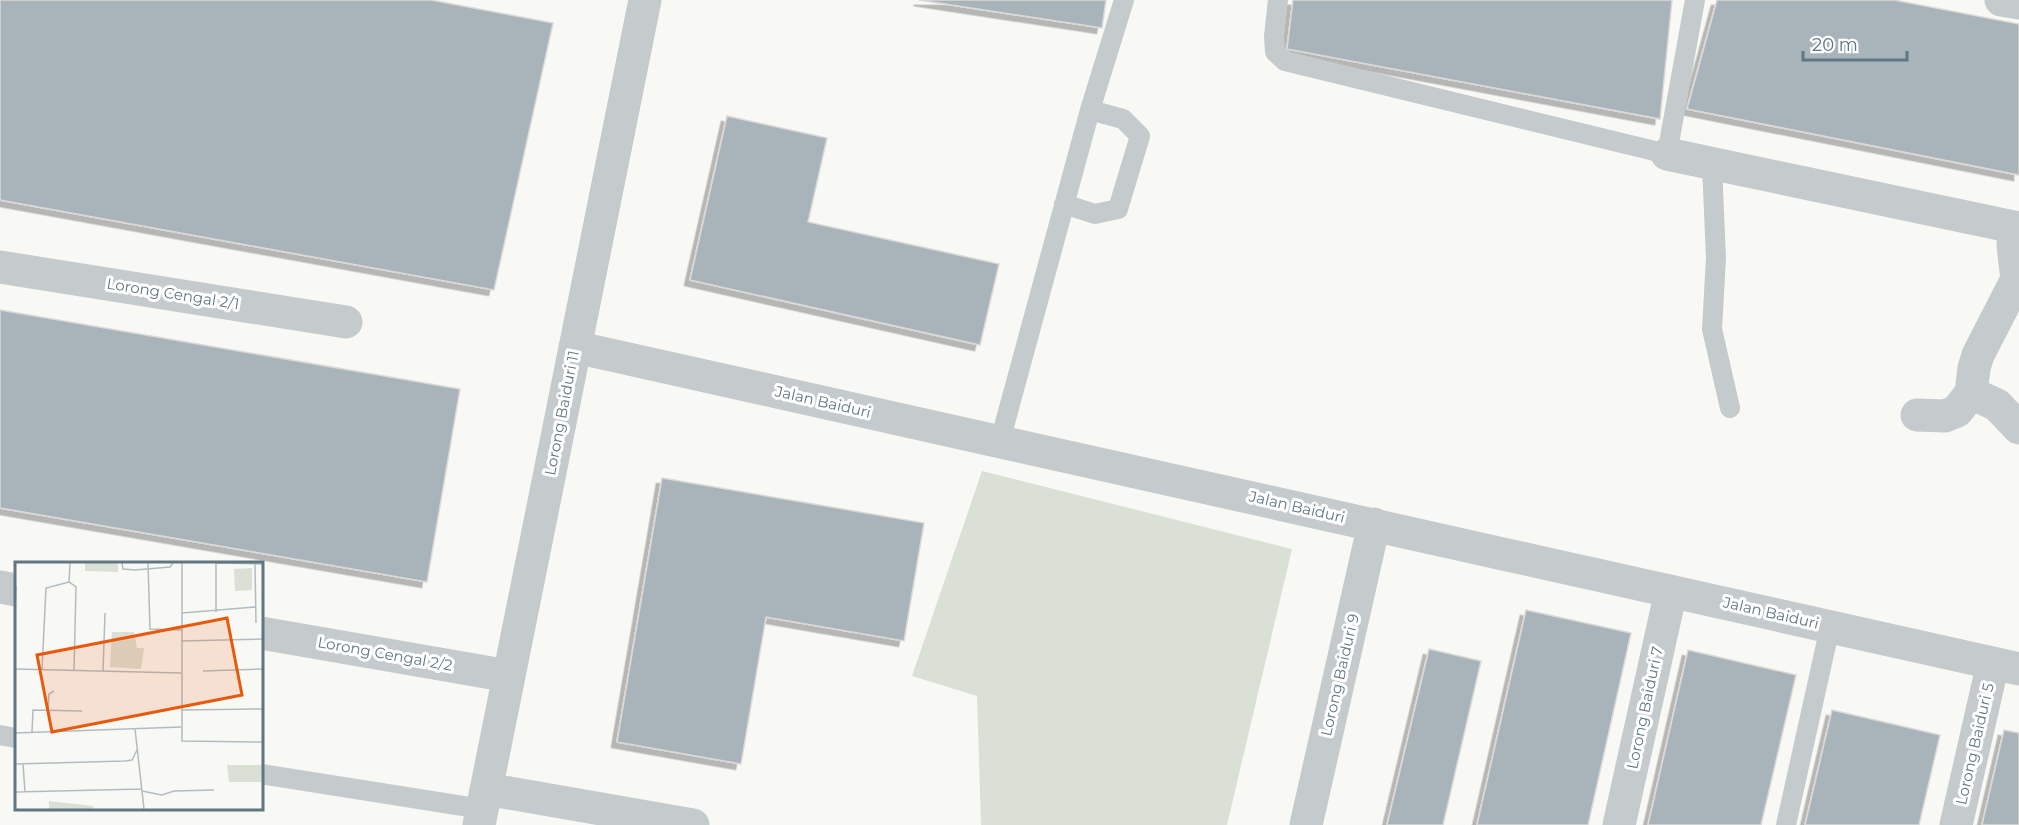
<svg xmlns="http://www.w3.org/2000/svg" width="2019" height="825" font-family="Montserrat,sans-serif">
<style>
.green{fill:#dae0d5}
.building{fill:#a9b4ba;stroke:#dad9d7;stroke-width:1.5;filter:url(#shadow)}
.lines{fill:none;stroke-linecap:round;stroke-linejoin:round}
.lane{stroke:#c5cacd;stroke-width:20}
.street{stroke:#c5cacd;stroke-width:33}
.labels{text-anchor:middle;stroke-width:6;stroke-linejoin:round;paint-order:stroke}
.street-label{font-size:15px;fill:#607783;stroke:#fff}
.inset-road{fill:none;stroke:#b2bcc0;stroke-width:1.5}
.view{fill:#e8590c;fill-opacity:0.15;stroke:#e8590c;stroke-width:3}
.inset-edge{fill:none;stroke:#607783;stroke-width:3}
</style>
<defs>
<filter id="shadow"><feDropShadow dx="-5.5" dy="5.5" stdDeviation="0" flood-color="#0004"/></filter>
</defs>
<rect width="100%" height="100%" fill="#f8f8f5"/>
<path class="green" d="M982,471L1292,549L1227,825H981L977,696L912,676Z"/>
<path class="building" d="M0,0H431L553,23L494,290L0,200Z
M919,0H1106L1102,28Z
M1293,0H1672L1660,119L1287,49Z
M1717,0H1894L2019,24V175L1687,109Z
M727,116L827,138L808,222L999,264L980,345L690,280Z
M0,310L460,389L427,582L0,508Z
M662,478L924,523L904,641L766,617L741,764L617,742Z
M1526,610L1631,633L1588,825H1477Z
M1429,649L1481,661L1443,825H1387Z
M1688,650L1796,675L1761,825H1648Z
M1832,710L1940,735L1919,825H1805Z
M2004,730L2019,733V825H1982Z"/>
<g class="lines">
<path class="lane" d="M1278,0L1274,36L1275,52L1285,61L1667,154L1695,0
M1712,165L1716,258L1712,329L1730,408
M1064,204L1095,214L1118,209L1140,136L1123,119L1090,110
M1000,441L1090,110L1124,0
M0,735L16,738
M261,774L482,809
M1786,825L1830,627"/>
<path class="street" d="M2001,0L2019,3
M1667,154L2019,228
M0,267L346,322
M575,347L2019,669
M1971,393L1997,405L2019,428
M1917,415L1945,416L1957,411L1971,393L1974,368L1978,355L2017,279L2013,246L2014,227
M0,587L16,590
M261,633L509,676
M486,789L693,825
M479,825L645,0
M1306,825L1374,524
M1619,825L1671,591
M1956,825L1993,663"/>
</g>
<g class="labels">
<g class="street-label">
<text transform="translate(173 294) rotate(9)" y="5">Lorong Cengal 2/1</text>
<text transform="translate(823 402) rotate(13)" y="5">Jalan Baiduri</text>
<text transform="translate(562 413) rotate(-79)" y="5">Lorong Baiduri 11</text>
<text transform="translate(1297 507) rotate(13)" y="5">Jalan Baiduri</text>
<text transform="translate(1771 613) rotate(13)" y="5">Jalan Baiduri</text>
<text transform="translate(385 654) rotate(10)" y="5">Lorong Cengal 2/2</text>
<text transform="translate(1340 675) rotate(-77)" y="5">Lorong Baiduri 9</text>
<text transform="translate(1645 708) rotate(-78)" y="5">Lorong Baiduri 7</text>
<text transform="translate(1975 744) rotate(-77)" y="5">Lorong Baiduri 5</text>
</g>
</g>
<g transform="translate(15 562)">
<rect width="248" height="248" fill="#f8f8f5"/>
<path d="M70,1H103V10L70,9ZM237,6V28L220,29L219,7ZM97,70H119L122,86H129L126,107L95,105ZM212,203H247V220H214ZM34,239L78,244L79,247H34Z" fill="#dae0d5"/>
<path class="inset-road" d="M107,1L108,7L120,8L155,5L158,1M133,1L135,67L167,68M167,1V179L248,180M201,1V50M201,1L248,2M240,2L241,61M54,20L55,1M167,51L240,45M0,58L1,24M166,79L248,77M0,107L166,111M27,107L31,26L54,20L61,25L59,108M88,109L90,51M188,109L248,107M166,148L248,147M33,149L34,132L39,129M120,167L129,247M17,170L18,148L67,149M0,171L166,165M0,202L110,199L117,198L122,188M8,202L10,230M127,229L147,233L159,229L199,228M0,230L127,227"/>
<path class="view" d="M212,56L227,133L37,170L22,93Z"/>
<rect width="248" height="248" class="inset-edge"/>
</g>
<path d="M1803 51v9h104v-9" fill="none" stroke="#607783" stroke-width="3"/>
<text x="1812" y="51" font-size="18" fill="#607783" stroke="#ffffff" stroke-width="4.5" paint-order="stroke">20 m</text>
</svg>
